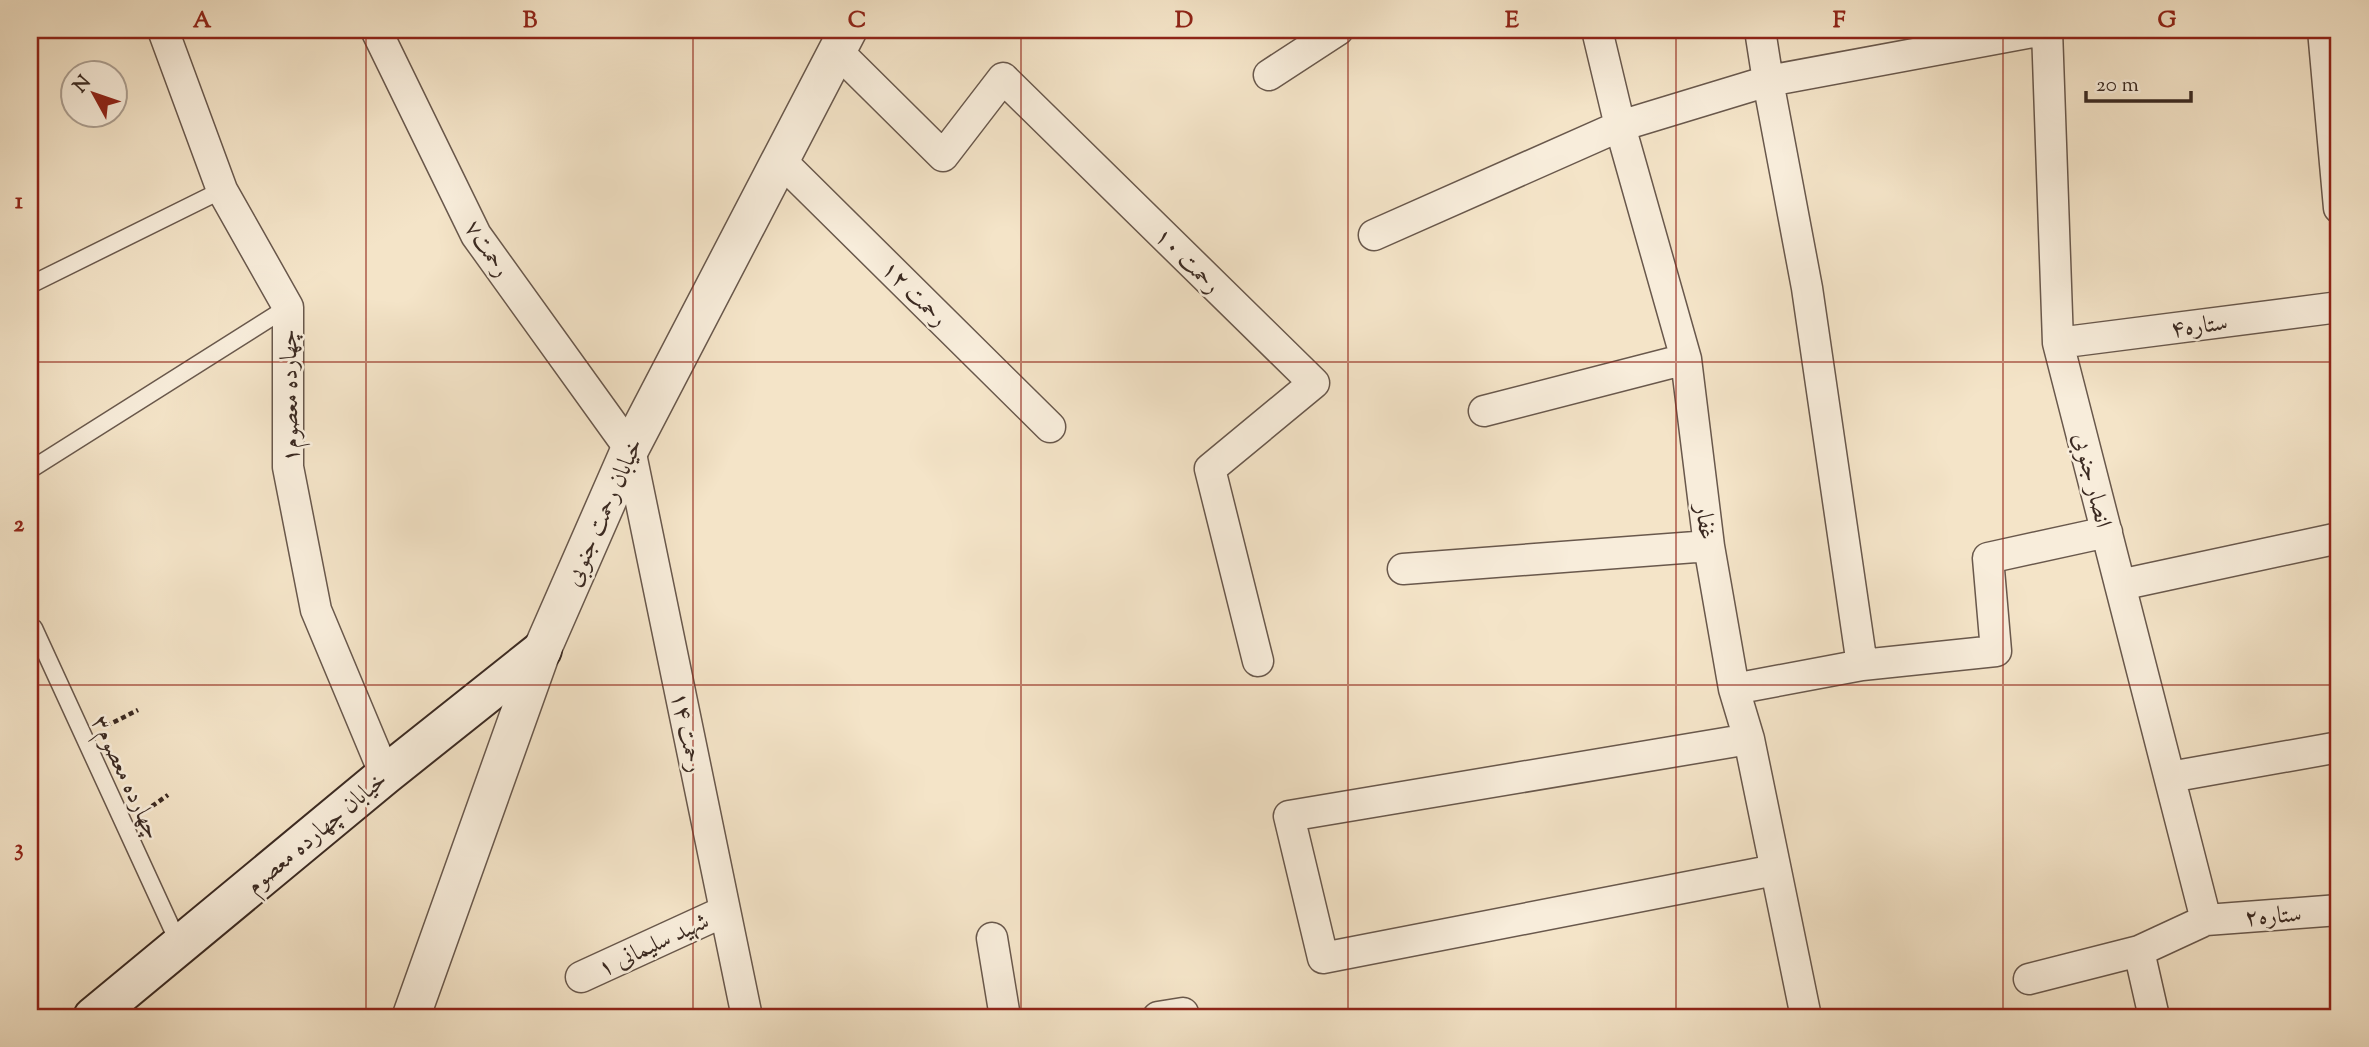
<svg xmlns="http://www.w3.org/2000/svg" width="2369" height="1047" font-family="'Sorts Mill Goudy',Amiri,serif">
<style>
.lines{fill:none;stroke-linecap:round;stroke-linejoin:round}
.service-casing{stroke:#69584c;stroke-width:19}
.minor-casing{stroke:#69584c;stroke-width:33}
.tertiary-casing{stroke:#69584c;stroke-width:40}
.secondary-casing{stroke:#3b2a22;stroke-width:42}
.path{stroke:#3b2a22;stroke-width:4.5;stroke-dasharray:5 3.5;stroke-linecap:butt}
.service{stroke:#f8eddb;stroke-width:16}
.minor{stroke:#f8eddb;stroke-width:30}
.tertiary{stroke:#f8eddb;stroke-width:37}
.secondary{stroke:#f8eddb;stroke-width:38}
.grid{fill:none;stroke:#8f2418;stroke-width:2;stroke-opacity:0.55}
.labels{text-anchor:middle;stroke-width:5;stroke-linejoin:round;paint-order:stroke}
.street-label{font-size:24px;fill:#3b2a22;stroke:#f8eddb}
.neatline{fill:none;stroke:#8f2418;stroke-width:2.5}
.grid-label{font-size:23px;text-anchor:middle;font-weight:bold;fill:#8f2418}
</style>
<rect width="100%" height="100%" fill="#f4e4c8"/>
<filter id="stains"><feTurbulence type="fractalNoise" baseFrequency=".00286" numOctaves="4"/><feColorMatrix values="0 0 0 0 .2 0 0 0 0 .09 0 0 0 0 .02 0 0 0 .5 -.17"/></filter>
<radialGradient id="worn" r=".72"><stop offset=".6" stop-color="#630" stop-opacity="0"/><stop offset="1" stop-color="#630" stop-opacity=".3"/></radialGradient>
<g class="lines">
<defs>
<path id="service" d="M30,285L222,190
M30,470L288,307
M34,628L180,946"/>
<path id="minor" d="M163,30L222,190L288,307V467L316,610L385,775
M376,30L476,235L630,449L747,1017
M1597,30L1620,126L1686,359L1709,546L1734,689L1749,739L1806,1017
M2047,30L2058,343L2206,920
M2323,30L2339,208
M837,51L943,156L1003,78L1314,383L1210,469L1258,661
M1269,75L1338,30
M780,160L1050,427
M1374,235L1620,126L1768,81L1760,30
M2058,343L2339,307
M1484,411L1686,359
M1403,569L1709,546
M2120,585L2339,538
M1862,665L1996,651L1988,558L2107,532
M1734,689L1862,665L1807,288L1768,81L2043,30
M1749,739L1289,816L1323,958L1775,870
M2170,777L2339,747
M992,938L1005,1017
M2139,951L2154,1017
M581,977L725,911
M2029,979L2139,951L2206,920L2339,910
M1158,1017L1183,1013"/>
<path id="tertiary" d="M411,1017L542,650L630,449L848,30"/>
<path id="secondary" d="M93,1017L385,775L542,650"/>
</defs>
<use href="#service" class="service-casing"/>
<use href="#minor" class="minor-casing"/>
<use href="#tertiary" class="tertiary-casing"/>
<use href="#secondary" class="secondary-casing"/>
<path class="path" d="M106,726L138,710
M145,811L168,795"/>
<use href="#service" class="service"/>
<use href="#minor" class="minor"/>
<use href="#tertiary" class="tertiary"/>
<use href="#secondary" class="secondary"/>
</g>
<path class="grid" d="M366,30V1017M693,30V1017M1021,30V1017M1348,30V1017M1676,30V1017M2003,30V1017M30,362H2339M30,685H2339"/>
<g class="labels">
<g class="street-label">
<text transform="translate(488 248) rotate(57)" y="8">رحمت۷</text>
<text transform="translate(1188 260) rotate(45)" y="8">رحمت ۱۰</text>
<text transform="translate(915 293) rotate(45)" y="8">رحمت ۱۲</text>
<text transform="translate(2199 325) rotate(-7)" y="8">ستاره۴</text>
<text transform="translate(289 396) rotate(-91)" y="8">چهارده معصوم۱</text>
<text transform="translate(2093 480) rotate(76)" y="8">انصار جنوبی</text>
<text transform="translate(603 512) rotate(-66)" y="8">خیابان رحمت جنوبی</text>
<text transform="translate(1706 522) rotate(83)" y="8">غفار</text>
<text transform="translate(688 732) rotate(78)" y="8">رحمت ۱۴</text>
<text transform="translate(127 777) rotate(65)" y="8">چهارده معصوم۳</text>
<text transform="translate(316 832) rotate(-40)" y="8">خیابان چهارده معصوم</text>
<text transform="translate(2273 915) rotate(-4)" y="8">ستاره۲</text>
<text transform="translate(653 944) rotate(-25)" y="8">شهید سلیمانی ۱</text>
</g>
</g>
<rect width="2369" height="1047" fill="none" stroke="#f4e4c8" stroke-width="77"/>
<g transform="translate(94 94) rotate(310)"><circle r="33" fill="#f8eddb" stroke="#ac9f91" stroke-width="2"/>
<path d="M0-5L12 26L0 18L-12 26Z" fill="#8f2418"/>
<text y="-10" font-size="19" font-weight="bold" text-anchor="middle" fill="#3b2a22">N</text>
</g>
<path d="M2086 91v10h105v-10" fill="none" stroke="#3b2a22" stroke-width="3.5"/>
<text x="2096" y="91" font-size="21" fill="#3b2a22" stroke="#f8eddb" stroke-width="5" paint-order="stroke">20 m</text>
<rect x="38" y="38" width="2292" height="971" class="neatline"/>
<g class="grid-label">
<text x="202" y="27">A</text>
<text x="530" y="27">B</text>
<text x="857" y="27">C</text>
<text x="1184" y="27">D</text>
<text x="1512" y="27">E</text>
<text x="1839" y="27">F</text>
<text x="2167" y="27">G</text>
<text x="19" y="208">1</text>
<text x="19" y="531">2</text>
<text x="19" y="855">3</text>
</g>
<rect width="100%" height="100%" filter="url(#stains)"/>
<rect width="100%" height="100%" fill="url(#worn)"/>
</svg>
